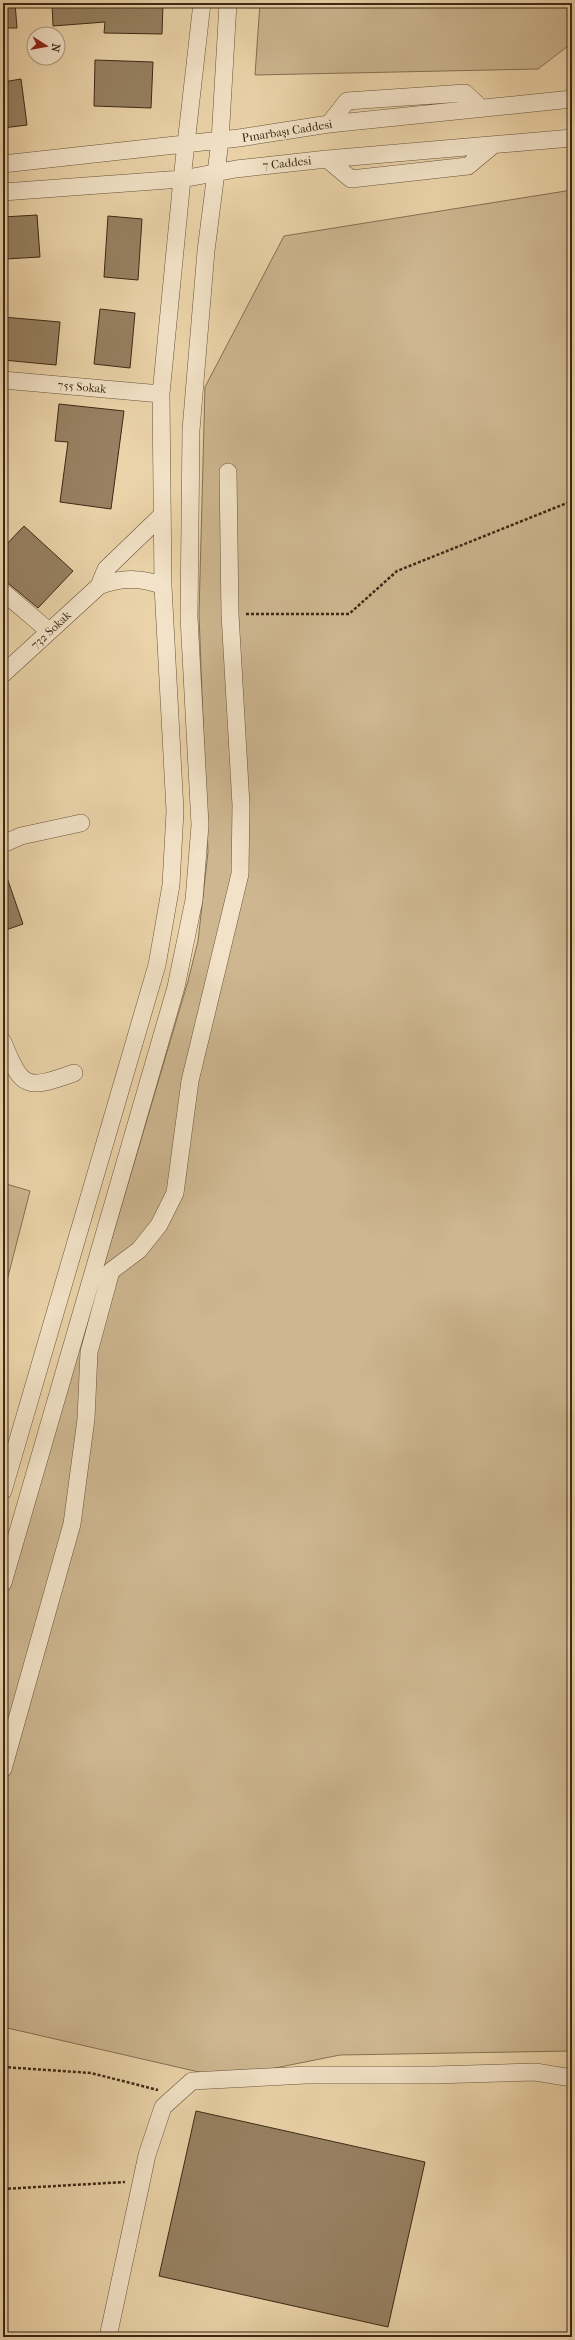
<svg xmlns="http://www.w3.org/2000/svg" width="575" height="2340" font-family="'IM FELL French Canon',serif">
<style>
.green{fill:#cdb690;stroke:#857052}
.building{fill:#978162;stroke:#3d2915}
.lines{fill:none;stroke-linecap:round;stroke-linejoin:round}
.minor-casing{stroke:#68543a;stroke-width:18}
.path{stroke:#3d2915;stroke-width:2.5;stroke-dasharray:3 2;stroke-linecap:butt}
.minor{stroke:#f2e2c7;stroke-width:17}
.labels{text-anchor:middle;stroke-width:3;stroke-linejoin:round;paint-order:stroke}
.street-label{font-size:12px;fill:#3d2915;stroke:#f2e2c7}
</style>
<rect width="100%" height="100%" fill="#ebd3a9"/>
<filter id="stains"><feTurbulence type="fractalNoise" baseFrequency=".005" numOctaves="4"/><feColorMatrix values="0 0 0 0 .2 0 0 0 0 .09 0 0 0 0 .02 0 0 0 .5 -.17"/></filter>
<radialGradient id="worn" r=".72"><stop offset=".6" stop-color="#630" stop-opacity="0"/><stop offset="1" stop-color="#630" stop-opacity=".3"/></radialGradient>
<path class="green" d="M260,3H572V43L538,69L255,75Z
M572,190V2051L340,2055L225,2078L3,2027V1606L188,981L198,941L208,852L199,614L205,387L284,236Z
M3,1183L30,1191L3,1296Z"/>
<path class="building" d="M3,3H15L17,28H3Z
M52,3H163L162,34L104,33L105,22L53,26Z
M95,60L153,62L151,108L94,106Z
M21,79L27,125L3,128V82Z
M37,215L40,257L5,259L3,217Z
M108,216L142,219L138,280L104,277Z
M100,309L135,313L130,368L94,364Z
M3,317L60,322L56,365L3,360Z
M59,404L124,411L111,509L60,502L68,442L55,441Z
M24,526L73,571L38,608L9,584L3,582V548Z
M5,872L23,924L3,931V873Z
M196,2111L425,2162L388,2327L159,2276Z"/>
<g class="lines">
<defs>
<path id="minor" d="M329,124L347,101L465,93L481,108
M327,159L351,179L468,166L492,146
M3,164L239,138L329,124L572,99
M3,192L182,179L236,169L327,159L572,138
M3,380L161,394
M99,586L106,569L161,516
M3,592L49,631
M3,674L99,586C121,577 141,577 163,586
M3,844L21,836L81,823
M3,1042C22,1089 26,1090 74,1073
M3,1491L157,965L171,885L175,811L163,586L161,394L182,179L202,3
M3,1583L176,987L194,900L200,825L189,617L191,430L206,251L220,141L228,3
M3,1769L72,1524L86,1419L89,1352L111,1271L139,1250L159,1225L175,1193L190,1081L240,874L241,805L230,614L228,472
M108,2337L147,2155L163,2107L192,2081L306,2075H434L535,2072L572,2078"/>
</defs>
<use href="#minor" class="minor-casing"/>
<path class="path" d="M246,614H349L397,571L572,501
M3,2067L91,2073L158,2090
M3,2189L125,2182"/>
<use href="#minor" class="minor"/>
</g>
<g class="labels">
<g class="street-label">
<text transform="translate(287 131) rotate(-9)" y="4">Pınarbaşı Caddesi</text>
<text transform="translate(287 163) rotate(-6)" y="4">7 Caddesi</text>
<text transform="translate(82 387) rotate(5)" y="4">755 Sokak</text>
<text transform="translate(51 630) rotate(-43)" y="4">732 Sokak</text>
</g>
</g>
<rect width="575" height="2340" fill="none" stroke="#ebd3a9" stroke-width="16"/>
<rect x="4" y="4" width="567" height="2332" fill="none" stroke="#3d2915" stroke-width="2"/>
<rect x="8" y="8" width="559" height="2324" fill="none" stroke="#3d2915"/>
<g transform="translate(46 46) rotate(101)"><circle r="19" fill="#f2e2c7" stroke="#aa9880"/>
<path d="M0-3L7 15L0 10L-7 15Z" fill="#8f2418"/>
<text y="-6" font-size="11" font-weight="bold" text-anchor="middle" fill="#3d2915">N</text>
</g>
<rect width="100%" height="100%" filter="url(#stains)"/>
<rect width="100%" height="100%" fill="url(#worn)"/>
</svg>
